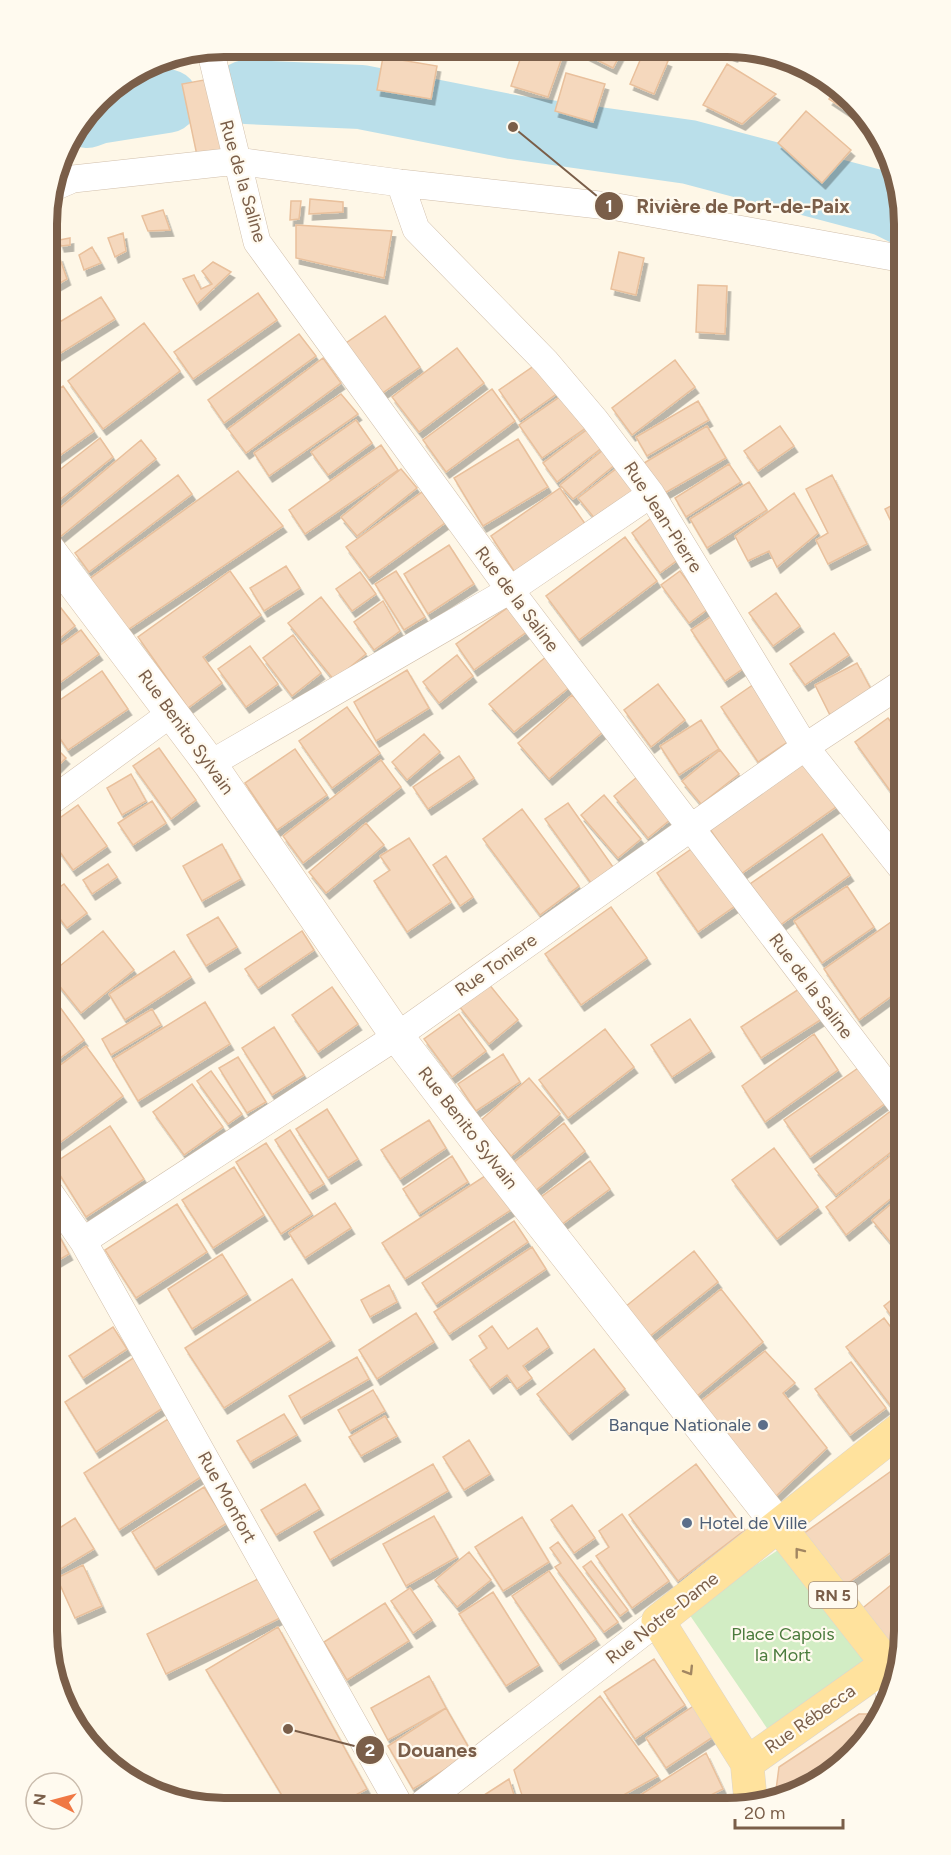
<svg xmlns="http://www.w3.org/2000/svg" width="951" height="1855" font-family="Figtree,sans-serif">
<style>
.green{fill:#d2edc4}
.lines{fill:none;stroke-linecap:round;stroke-linejoin:round}
.river{stroke:#badfea;stroke-width:64}
.building{fill:#f5d8bd;stroke:#e9c09c;stroke-width:1.5;filter:url(#shadow)}
.minor-casing{stroke:#d1bfab;stroke-width:28}
.secondary-casing{stroke:#d7c2ab;stroke-width:34}
.primary-casing{stroke:#dcd5d0;stroke-width:34}
.minor{stroke:#fff;stroke-width:27}
.secondary{stroke:#fff;stroke-width:33}
.primary{stroke:#ffe29d;stroke-width:33}
.oneway{stroke:#a28662}
.service-dot{fill:#5c6f8a;stroke:#fffaef;stroke-width:2}
.labels{text-anchor:middle;stroke-width:4.5;stroke-linejoin:round;paint-order:stroke}
.shield{fill:#fffaef;stroke:#a28d7b;stroke-width:1.5}
.shield-label{font-size:16px;font-weight:bold;fill:#7a5e49}
.street-label{font-size:18px;fill:#7a5e49;stroke:#fffaef}
.service-label{font-size:18px;fill:#4e5e75;stroke:#fffaef;text-anchor:end}
.park-label{font-size:18px;fill:#4b7b3d;stroke:#fffaef}
.rim{fill:none;stroke:#7a5e49;stroke-width:8}
.leader{fill:none;stroke:#7a5e49;stroke-width:2}
.callout-dot{fill:#7a5e49;stroke:#fffaef;stroke-width:2}
.mark-label{font-size:18px;text-anchor:middle;font-weight:bold;fill:#fff}
.callout-label{font-size:20px;text-anchor:middle;font-weight:bold;fill:#7a5e49;stroke:#fffaef;stroke-width:4.5;stroke-linejoin:round;paint-order:stroke}
</style>
<defs>
<filter id="shadow"><feDropShadow dx="3.5" dy="6" stdDeviation="0" flood-color="#0004"/></filter>
</defs>
<rect width="100%" height="100%" fill="#fef7e7"/>
<path class="green" d="M781,1548L873,1662L773,1737L687,1611Z"/>
<g class="lines">
<path class="river" d="M246,92L361,97L513,127L689,152L885,204L903,213
M87,116L98,112L167,101"/>
</g>
<path class="building" d="M524,48L565,49L548,97L511,86Z
M575,49H623L613,68Z
M718,50H737L734,56Z
M644,51L668,61L654,94L630,84Z
M383,57L437,66L431,99L377,90Z
M727,64L776,94L742,124L703,105Z
M566,73L605,84L593,122L555,111Z
M215,78L233,163L199,165L182,84Z
M837,87L844,90L854,107L850,113L829,99Z
M806,111L851,150L822,183L778,143Z
M310,199L343,202V212L309,214Z
M291,201H301L299,219L290,220Z
M163,210L170,230L148,231L142,216Z
M296,225L392,231L384,278L296,258Z
M123,233L126,251L115,257L108,238Z
M70,238V245L61,246L59,240Z
M92,247L101,263L84,270L79,255Z
M619,252L644,258L636,295L611,289Z
M59,256L67,279L48,290V261Z
M213,262L231,272L197,304L183,279L194,275L201,289L212,284L202,271Z
M698,285L727,286L725,334L696,332Z
M258,293L277,320L193,379L174,352Z
M101,297L115,319L48,361V329Z
M385,316L420,367L368,403L333,352Z
M144,323L180,371L103,429L68,381Z
M299,334L316,356L224,423L208,400Z
M457,348L484,383L419,432L392,397Z
M323,358L341,383L246,453L228,429Z
M675,360L695,387L632,435L612,408Z
M541,361L562,390L520,420L499,390Z
M63,386L94,431L48,464V397Z
M492,389L515,421L446,472L423,440Z
M567,392L590,425L542,458L519,425Z
M341,394L358,414L269,476L254,453Z
M698,401L709,420L647,456L636,437Z
M356,420L372,443L328,475L311,452Z
M593,425L607,444L557,482L543,463Z
M707,426L726,458L663,494L644,463Z
M780,426L794,446L758,471L744,451Z
M100,438L113,457L48,509V479Z
M518,439L548,487L483,526L454,478Z
M141,440L156,459L60,537L48,522V518Z
M381,445L398,470L305,534L289,510Z
M608,446L621,460L573,499L560,485Z
M625,462L644,488L596,520L578,498Z
M729,464L741,482L686,517L675,498Z
M401,469L417,488L357,536L341,517Z
M238,471L283,526L123,633L85,582Z
M178,475L192,494L89,572L75,553Z
M832,475L867,544L828,564L816,540L828,533L806,489Z
M749,482L767,510L707,548L690,519Z
M560,488L586,525L516,574L491,536Z
M422,492L445,523L369,578L346,547Z
M794,493L818,533L777,567L769,551L748,561L735,536Z
M904,499V548L885,509Z
M654,516L683,556L660,573L632,533Z
M625,537L657,581L579,640L546,596Z
M449,545L474,584L428,614L404,574Z
M286,566L300,588L264,611L250,588Z
M230,571L261,615L203,657L222,683L188,708L138,637Z
M396,571L425,617L404,630L375,584Z
M680,571L708,609L689,623L661,585Z
M360,572L376,594L352,611L336,589Z
M776,593L800,626L773,646L749,613Z
M50,594L75,626L48,648V596Z
M321,597L366,654L334,680L288,623Z
M383,601L400,631L374,650L354,622Z
M510,606L528,631L474,670L456,644Z
M715,614L750,664L725,681L691,630Z
M81,630L99,654L47,692L48,654Z
M834,633L849,655L805,685L790,664Z
M293,635L321,673L292,696L263,658Z
M250,646L278,684L246,707L218,669Z
M457,655L473,676L439,703L423,682Z
M547,656L571,686L514,732L489,704Z
M857,663L873,693L830,715L815,685Z
M407,670L429,708L376,741L354,702Z
M102,671L128,709L68,750L47,720V709Z
M757,682L795,737L758,762L721,707Z
M658,684L685,720L651,747L624,710Z
M572,695L604,731L549,779L518,743Z
M347,707L380,753L332,788L299,741Z
M888,718L904,740V810L855,742Z
M701,720L719,749L679,775L660,746Z
M424,734L440,752L407,780L392,762Z
M47,739L66,758L48,776H47Z
M159,748L196,800L171,819L133,766Z
M295,749L327,795L277,830L245,783Z
M720,750L739,774L701,804L682,781Z
M459,756L474,778L428,809L413,787Z
M381,760L401,787L303,863L283,836Z
M804,762L836,807L741,874L709,828Z
M642,773L676,815L648,838L614,796Z
M131,774L146,801L122,815L107,788Z
M604,795L641,839L618,858L581,815Z
M152,801L166,823L133,845L118,823Z
M568,803L613,867L591,883L545,819Z
M78,805L107,846L73,870L47,834V827Z
M522,809L579,886L540,915L483,839Z
M366,823L384,845L326,893L309,872Z
M904,824V858L888,835Z
M822,834L850,875L779,926L750,884Z
M409,838L451,902L407,932L374,881L390,870L380,856Z
M222,844L241,879L202,901L183,866Z
M697,845L738,904L698,932L657,873Z
M47,847L53,855L47,859Z
M446,856L473,897L460,906L433,865Z
M108,864L117,877L92,894L83,880Z
M64,884L87,913L67,928L47,902V896Z
M847,886L874,927L822,963L794,921Z
M611,907L647,958L581,1005L545,954Z
M904,913V987L859,1020L824,969Z
M218,917L237,947L206,966L187,935Z
M103,931L134,970L81,1013L50,974Z
M302,931L314,950L258,988L245,969Z
M174,951L191,977L125,1020L109,994Z
M488,983L518,1020L489,1044L459,1006Z
M332,987L358,1024L318,1052L292,1015Z
M802,987L822,1019L761,1058L741,1027Z
M51,995L84,1040L47,1068V998Z
M205,1002L230,1044L138,1101L113,1059Z
M152,1009L161,1025L111,1055L102,1039Z
M459,1014L486,1051L452,1077L424,1039Z
M690,1019L711,1051L672,1077L651,1045Z
M274,1027L304,1075L272,1095L242,1048Z
M605,1029L634,1067L568,1118L539,1080Z
M814,1034L838,1070L765,1122L742,1086Z
M86,1046L123,1096L47,1152V1075Z
M503,1054L520,1082L476,1111L458,1084Z
M238,1057L266,1102L247,1113L219,1068Z
M861,1066L886,1103L810,1157L784,1120Z
M211,1071L242,1114L228,1124L197,1081Z
M529,1078L560,1114L511,1156L481,1120Z
M192,1084L223,1127L184,1155L153,1112Z
M327,1109L358,1159L328,1178L296,1129Z
M892,1110L904,1126V1142L836,1195L815,1169Z
M429,1120L446,1148L400,1179L381,1150Z
M564,1123L585,1151L535,1191L513,1163Z
M110,1126L144,1179L86,1217L53,1164Z
M290,1130L324,1184L309,1193L275,1140Z
M266,1143L312,1214L281,1234L236,1162Z
M904,1145V1188L846,1235L826,1207Z
M774,1148L818,1207L777,1239L732,1180Z
M452,1156L468,1182L419,1214L403,1189Z
M590,1161L610,1189L561,1225L541,1197Z
M234,1167L264,1215L213,1248L182,1200Z
M491,1172L514,1208L405,1279L382,1243Z
M904,1193V1234L892,1244L872,1220Z
M335,1203L351,1228L305,1258L289,1233Z
M177,1204L207,1252L136,1298L105,1250Z
M50,1219L69,1254L47,1267V1221Z
M514,1221L528,1242L436,1304L422,1283Z
M532,1247L546,1269L449,1334L434,1312Z
M694,1251L718,1282L649,1337L625,1307Z
M222,1254L247,1294L192,1329L168,1289Z
M292,1279L331,1340L224,1408L185,1348Z
M389,1285L397,1302L370,1317L361,1300Z
M721,1289L763,1342L697,1396L654,1343Z
M904,1290V1332L884,1306Z
M416,1313L434,1342L377,1379L359,1350Z
M884,1318L904,1345V1396L891,1406L846,1347Z
M492,1326L508,1349L537,1328L549,1347L523,1366L532,1378L517,1389L507,1375L490,1388L470,1360L487,1348L479,1336Z
M113,1327L127,1349L83,1378L69,1356Z
M594,1349L625,1389L569,1434L537,1394Z
M765,1351L795,1383L783,1393L827,1448L773,1499L700,1402Z
M138,1355L169,1404L96,1452L65,1402Z
M357,1357L369,1379L301,1418L289,1396Z
M851,1362L886,1408L850,1435L815,1389Z
M373,1390L385,1411L350,1431L338,1410Z
M284,1414L297,1435L250,1462L237,1441Z
M385,1416L397,1436L361,1456L349,1437Z
M168,1419L204,1475L119,1530L84,1473Z
M469,1440L490,1474L464,1490L443,1457Z
M904,1462V1543L841,1588L803,1534Z
M433,1464L448,1491L330,1560L314,1532Z
M696,1464L745,1530L678,1581L629,1515Z
M305,1484L320,1509L276,1535L261,1510Z
M204,1487L227,1523L155,1569L132,1532Z
M572,1505L595,1538L574,1553L551,1520Z
M48,1506L56,1522L47,1527V1507Z
M622,1514L669,1581L632,1608L596,1556L609,1547L599,1531Z
M434,1516L457,1557L406,1586L383,1544Z
M522,1517L549,1562L503,1591L475,1547Z
M75,1518L94,1549L49,1576L47,1572V1536Z
M558,1542L618,1622L604,1632L555,1567L561,1563L550,1548Z
M469,1552L491,1580L457,1607L435,1580Z
M591,1561L628,1610L620,1616L583,1567Z
M83,1565L102,1606L75,1618L57,1578Z
M549,1571L596,1639L559,1664L512,1596Z
M260,1578L280,1618L166,1674L147,1634Z
M896,1581L904,1591V1635L883,1652L854,1615Z
M410,1588L432,1620L413,1633L391,1601Z
M493,1592L539,1665L506,1686L459,1614Z
M385,1603L409,1641L347,1680L324,1642Z
M278,1627L367,1789L333,1807H289L206,1670Z
M654,1659L685,1705L635,1739L604,1692Z
M429,1676L446,1708L388,1740L371,1708Z
M600,1696L658,1776L600,1808H526L514,1770Z
M695,1705L716,1735L666,1768L646,1738Z
M446,1708L472,1753L413,1789L388,1746Z
M859,1714H874L879,1720L868,1739L826,1778L783,1799L777,1800L776,1790L779,1767Z
M706,1753L723,1789L685,1808H620Z
M509,1779L518,1808H464Z
M701,1807H731V1808H701Z"/>
<g class="lines">
<defs>
<path id="minor" d="M210,49L257,242L510,590L904,1108
M400,183L416,229L546,362L595,420L651,494L805,747L904,871
M52,188L73,179L237,161L400,183L617,207L904,259
M210,764L510,590L651,494
M47,804L173,712
M47,1189L83,1241L401,1808
M83,1241L397,1036L805,747L904,682
M891,1699L889,1695L887,1664L901,1654
M417,1808L658,1621"/>
<path id="secondary" d="M48,549L210,764L397,1036L478,1142L779,1526"/>
<path id="primary" d="M747,1763L887,1664L779,1526
M751,1805L747,1763L658,1621L904,1426"/>
</defs>
<use href="#minor" class="minor-casing"/>
<use href="#secondary" class="secondary-casing"/>
<use href="#primary" class="primary-casing"/>
<use href="#minor" class="minor"/>
<use href="#secondary" class="secondary"/>
<use href="#primary" class="primary"/>
</g>
<defs><path id="oneway-chevron" d="M-2-3.5L2.5 0L-2 3.5" fill="none" stroke-width="1.6" stroke-linecap="round" stroke-linejoin="round" transform="scale(1.5)"/></defs>
<g class="oneway">
<use href="#oneway-chevron" transform="translate(799 1552) rotate(-128)"/>
<use href="#oneway-chevron" transform="translate(689 1671) rotate(58)"/>
</g>
<g class="service-dot">
<circle cx="763" cy="1425" r="6"/>
<circle cx="687" cy="1523" r="6"/>
</g>
<g class="labels">
<rect class="shield" x="809" y="1582" width="48" height="26" rx="4.5"/>
<g class="shield-label">
<text x="833" y="1601">RN 5</text>
</g>
<g class="street-label">
<text transform="translate(243 181) rotate(74)" y="6">Rue de la Saline</text>
<text transform="translate(663 517) rotate(57)" y="6">Rue Jean-Pierre</text>
<text transform="translate(517 599) rotate(53)" y="6">Rue de la Saline</text>
<text transform="translate(186 732) rotate(54)" y="6">Rue Benito Sylvain</text>
<text transform="translate(496 965) rotate(-35)" y="6">Rue Toniere</text>
<text transform="translate(811 986) rotate(53)" y="6">Rue de la Saline</text>
<text transform="translate(468 1128) rotate(52)" y="6">Rue Benito Sylvain</text>
<text transform="translate(227 1497) rotate(61)" y="6">Rue Monfort</text>
<text transform="translate(662 1618) rotate(-38)" y="6">Rue Notre-Dame</text>
<text transform="translate(810 1719) rotate(-35)" y="6">Rue Rébecca</text>
</g>
<g class="service-label">
<text x="751" y="1431">Banque Nationale</text>
<text x="699" y="1529" text-anchor="start">Hotel de Ville</text>
</g>
<g class="park-label">
<text x="783" y="1640">Place Capois<tspan x="783" dy="21">la Mort</tspan></text>
</g>
</g>
<path d="M0 0H951V1855H0ZM224 57H727A167 167 0 0 1 894 224V1631A167 167 0 0 1 727 1798H224A167 167 0 0 1 57 1631V224A167 167 0 0 1 224 57Z" fill="#fffaef" fill-rule="evenodd"/>
<path class="rim" d="M224 57H727A167 167 0 0 1 894 224V1631A167 167 0 0 1 727 1798H224A167 167 0 0 1 57 1631V224A167 167 0 0 1 224 57Z"/>
<path class="leader" d="M513 127L609 206M288 1729L370 1750"/>
<g class="callout-dot">
<circle cx="513" cy="127" r="6"/>
<circle cx="288" cy="1729" r="6"/>
<circle cx="609" cy="206" r="15"/>
<circle cx="370" cy="1750" r="15"/>
</g>
<g class="mark-label">
<text x="609" y="212">1</text>
<text x="370" y="1756">2</text>
</g>
<g class="callout-label">
<text x="743" y="213">Rivière de Port-de-Paix</text>
<text x="437" y="1757">Douanes</text>
</g>
<g transform="translate(54 1801) rotate(276)"><circle r="28" fill="#fffaef" stroke="#cabcad" stroke-width="1.5"/>
<path d="M0-4.5L10 22L0 15L-10 22Z" fill="#f07844"/>
<text y="-9" font-size="16" font-weight="bold" text-anchor="middle" fill="#7a5e49">N</text>
</g>
<path d="M735 1819v9h108v-9" fill="none" stroke="#7a5e49" stroke-width="3"/>
<text x="744" y="1819" font-size="18" fill="#7a5e49" stroke="#fffaef" stroke-width="4.5" paint-order="stroke">20 m</text>
</svg>
